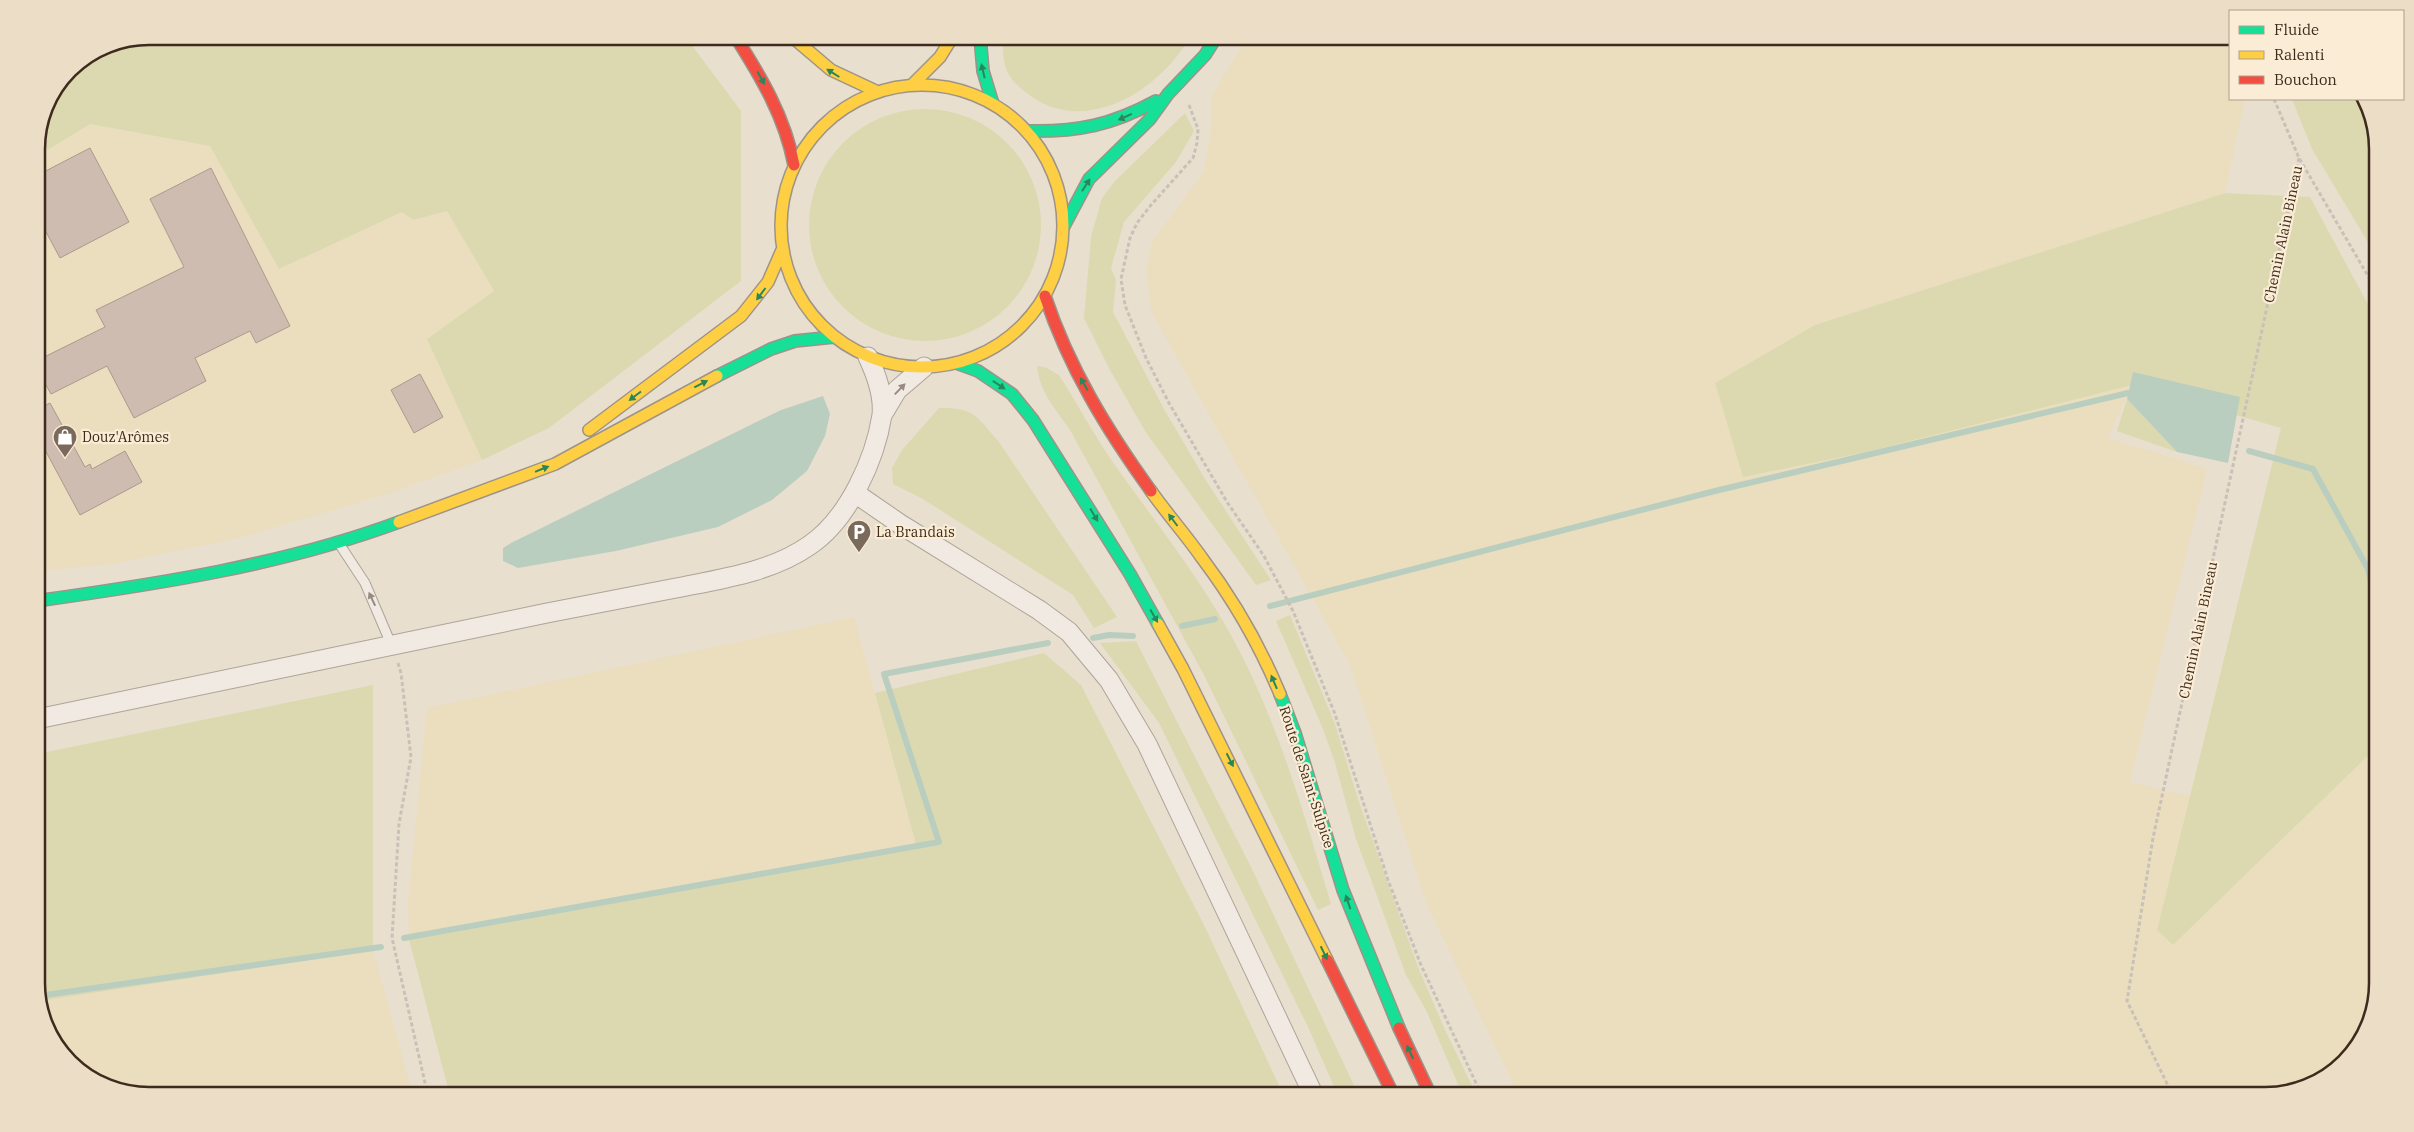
<svg xmlns="http://www.w3.org/2000/svg" width="2414" height="1132" font-family="'IBM Plex Serif',serif">
<style>
.farmland{fill:#eadebe}
.green{fill:#dcd9b0}
.water{fill:#bacec0}
.lines{fill:none;stroke-linecap:round;stroke-linejoin:round}
.stream{stroke:#bacec0;stroke-width:6}
.building{fill:#cdbcaf;stroke:#aa9a8d}
.lane-casing{stroke:#aea497;stroke-width:11}
.street-casing{stroke:#aea497;stroke-width:21}
.fast-casing{stroke:#9e9388;stroke-width:14}
.slow-casing{stroke:#9e9388;stroke-width:14}
.jam-casing{stroke:#9e9388;stroke-width:14}
.path{stroke:#c9c1b8;stroke-width:3;stroke-dasharray:4 2.5;stroke-linecap:butt}
.lane{stroke:#f0eae2;stroke-width:9}
.street{stroke:#f0eae2;stroke-width:19}
.fast{stroke:#16e098;stroke-width:11}
.slow{stroke:#ffcf43;stroke-width:11}
.jam{stroke:#f24e42;stroke-width:11}
.oneway{fill:#2a865a}
.oneway2{fill:#988a80}
.labels{text-anchor:middle;stroke-width:4.5;stroke-linejoin:round;paint-order:stroke}
.street-label{font-size:14px;fill:#3f2b1d;stroke:#faecd5}
.poi-label{font-size:14px;fill:#3f2b1d;stroke:#faecd5;text-anchor:start}
.rim{fill:none;stroke:#3f2b1d;stroke-width:2.5}
</style>
<rect width="100%" height="100%" fill="#e9dfcf"/>
<path class="farmland" d="M1248,36H2230V99H2242L2243,107L2225,193L1815,325L2132,385L2108,438L2207,469L2130,782L2190,797L2157,930L2173,945L2378,746V983L2369,1026L2328,1077L2265,1096H1519L1427,905L1350,665L1152,313L1146,270L1152,242L1204,171L1211,129V97Z
M90,124L210,146L279,269L402,212L414,220L447,211L494,291L459,407L482,460L384,495L235,539L112,564L36,572V157Z
M854,617L917,848L409,939L408,903L427,708Z
M373,950L413,1096H149L106,1087L55,1046L40,1001Z"/>
<path class="green" d="M149,36H685L741,111V281L549,428L482,460L427,339L494,291L447,211L413,220L402,212L279,269L210,146L90,124L36,157V142L45,106L70,69L106,45Z
M1003,36H1191C1161,88 1090,136 1032,97C1006,79 1002,67 1003,36Z
M2292,99H2363L2378,142V259L2312,149Z
M809 225a116 116 0 1 1 232 0a116 116 0 1 1-232 0Z
M1185,113L1194,131L1176,162L1124,222L1111,268L1116,280L1113,312L1164,409L1205,479L1271,580L1256,585L1145,431L1110,370L1084,318L1091,237L1102,198L1115,181Z
M2225,193L2310,197L2378,323V746L2173,945L2157,930L2281,428L2132,385L1866,452L1743,477L1715,383L1815,325Z
M1037,366L1045,367L1059,375C1079,406 1096,439 1117,468C1161,530 1209,589 1243,658C1282,736 1306,820 1331,904L1318,910L1204,675L1070,430C1056,410 1039,391 1037,366Z
M2127,399L2177,452L2117,431Z
M939,408C975,407 977,417 999,442L1117,617L1094,628L1073,595L923,499L893,484L892,468L902,450Z
M1290,615L1335,724L1359,802L1418,967L1446,1032L1477,1096H1463L1426,1010L1406,975L1356,839L1335,763L1323,729L1276,621Z
M1136,641L1252,869L1359,1096H1338L1308,1027L1159,723L1100,643Z
M1044,653L1081,685L1206,929L1284,1096H450L409,939L917,848L875,693Z
M373,685V950L40,1001L37,990V754Z"/>
<path class="water" d="M2133,372L2240,397L2228,463L2177,452L2127,399Z
M823,396L830,414L825,436L807,471L772,500L718,527L616,551L518,568L503,561V548L511,543L781,410Z"/>
<g class="lines">
<path class="stream" d="M2249,451L2313,469L2368,569L2378,616
M1270,606L1715,491L2128,393L2134,396
M1182,626L1215,619
M1093,638L1109,635L1133,636
M404,938L939,842L884,674L1048,643
M38,996L381,947"/>
</g>
<path class="building" d="M90,148L129,222L60,258L36,213V176Z
M211,168L290,326L256,343L250,331L195,358L206,381L134,418L107,366L51,394L36,367V361L105,327L96,310L184,267L150,199Z
M420,374L443,417L414,433L391,390Z
M50,403L85,467L90,464L92,469L125,451L142,482L80,515L36,433V410Z"/>
<g class="lines">
<defs>
<path id="lane" d="M340,545L365,583L391,644"/>
<path id="street" d="M882,415L897,390L924,367
M855,493L900,524L1039,610L1069,632L1109,680L1147,744L1314,1096
M37,719C207,685 377,647 547,613C590,605 633,596 676,588C721,579 772,572 810,545C848,519 875,460 882,415C884,395 876,374 868,357"/>
<path id="fast" d="M980,36L983,71L993,104
M1028,131C1078,132 1112,125 1156,101
M1063,228L1089,179L1150,119L1168,94L1205,55L1217,36
M956,363L978,371L1012,394L1033,420L1130,574L1158,624
M717,376L771,349L795,341L834,337
M36,601C158,584 283,565 399,522
M1280,694L1295,733L1343,890L1399,1028"/>
<path id="slow" d="M791,36L831,70L878,92
M781 226a141 141 0 1 1 282 0a141 141 0 1 1-282 0Z
M912,85L940,57L953,36
M589,430L741,316L768,282L782,250
M1151,491C1167,514 1186,535 1202,558C1233,599 1260,646 1280,694
M399,522L555,464L717,376
M1158,624L1183,669L1327,960"/>
<path id="jam" d="M735,36C761,77 785,117 794,165
M1045,296C1069,368 1107,430 1151,491
M1327,960L1394,1096
M1399,1028L1431,1096"/>
</defs>
<use href="#lane" class="lane-casing"/>
<use href="#street" class="street-casing"/>
<use href="#fast" class="fast-casing"/>
<use href="#slow" class="slow-casing"/>
<use href="#jam" class="jam-casing"/>
<path class="path" d="M2274,99L2299,158L2378,293
M1189,105L1198,129L1197,143L1193,158L1151,205L1137,223L1130,238L1121,279L1125,305L1146,358L1169,403L1227,502L1264,556L1293,611L1335,714L1388,880L1421,965L1482,1096
M398,663L401,673L411,757L399,824L392,938L428,1096
M2173,1096L2127,1001L2153,838L2299,158"/>
<use href="#lane" class="lane"/>
<use href="#street" class="street"/>
<use href="#fast" class="fast"/>
<use href="#slow" class="slow"/>
<use href="#jam" class="jam"/>
</g>
<defs><path id="oneway-solid" d="M-6-.8H1V-3.2L6.5 0L1 3.2V.8H-6Z" transform="scale(1.25)"/></defs>
<g class="oneway">
<use href="#oneway-solid" transform="translate(983 71) rotate(-103)"/>
<use href="#oneway-solid" transform="translate(833 73) rotate(-148)"/>
<use href="#oneway-solid" transform="translate(761 78) rotate(61)"/>
<use href="#oneway-solid" transform="translate(1125 117) rotate(156)"/>
<use href="#oneway-solid" transform="translate(1086 185) rotate(-57)"/>
<use href="#oneway-solid" transform="translate(761 294) rotate(127)"/>
<use href="#oneway-solid" transform="translate(701 384) rotate(-27)"/>
<use href="#oneway-solid" transform="translate(1084 384) rotate(-120)"/>
<use href="#oneway-solid" transform="translate(999 385) rotate(34)"/>
<use href="#oneway-solid" transform="translate(635 396) rotate(143)"/>
<use href="#oneway-solid" transform="translate(542 469) rotate(-22)"/>
<use href="#oneway-solid" transform="translate(1094 515) rotate(59)"/>
<use href="#oneway-solid" transform="translate(1173 520) rotate(-127)"/>
<use href="#oneway-solid" transform="translate(1154 616) rotate(60)"/>
<use href="#oneway-solid" transform="translate(1274 682) rotate(-113)"/>
<use href="#oneway-solid" transform="translate(1230 760) rotate(63)"/>
<use href="#oneway-solid" transform="translate(1348 902) rotate(-109)"/>
<use href="#oneway-solid" transform="translate(1324 953) rotate(64)"/>
<use href="#oneway-solid" transform="translate(1410 1052) rotate(-115)"/>
</g>
<g class="oneway2">
<use href="#oneway-solid" transform="translate(900 389) rotate(-46)"/>
<use href="#oneway-solid" transform="translate(372 599) rotate(-115)"/>
</g>
<defs>
<symbol id="shop-pin" viewBox="-11 -11 22 30"><path d="M0 17L-7.5 6A9.5 9.5 0 1 1 7.5 6Z" fill="#7a6a5b" stroke="#faecd5"/><path d="M-5-2.5h2.3a2.7 3.5 0 0 1 5.4 0H5L5.5 6h-11ZM-1.5-2.5h3a1.5 2.3 0 0 0-3 0Z" fill="#fff"/></symbol>
<symbol id="parking-pin" viewBox="-11 -11 22 30"><path d="M0 17L-7.5 6A9.5 9.5 0 1 1 7.5 6Z" fill="#7a6a5b" stroke="#faecd5"/><path d="M-3.5-5.5H1a3.5 3.5 0 0 1 0 7H-1V5.5H-3.5ZM-1-3.4V-.6H.8a1.4 1.4 0 0 0 0-2.8Z" fill="#fff"/></symbol>
</defs>
<g fill-rule="evenodd">
<use href="#shop-pin" x="51" y="423" width="28" height="38"/>
<use href="#parking-pin" x="845" y="518" width="28" height="38"/>
</g>
<g class="labels">
<g class="street-label">
<text transform="translate(2283 234) rotate(-78)" y="5">Chemin Alain Bineau</text>
<text transform="translate(2198 630) rotate(-78)" y="5">Chemin Alain Bineau</text>
<text transform="translate(1307 777) rotate(72)" y="5">Route de Saint-Sulpice</text>
</g>
<g class="poi-label">
<text x="82" y="442">Douz'Arômes</text>
<text x="876" y="537">La Brandais</text>
</g>
</g>
<path d="M0 0H2414V1132H0ZM149 45H2265A104 104 0 0 1 2369 149V983A104 104 0 0 1 2265 1087H149A104 104 0 0 1 45 983V149A104 104 0 0 1 149 45Z" fill="#ebddc6" fill-rule="evenodd"/>
<path class="rim" d="M149 45H2265A104 104 0 0 1 2369 149V983A104 104 0 0 1 2265 1087H149A104 104 0 0 1 45 983V149A104 104 0 0 1 149 45Z"/>
<rect x="2229" y="10" width="175" height="90" fill="#faecd5" stroke="#af9f8b"/>
<rect x="2239" y="26" width="25" height="8" fill="#16e098" stroke="#af9f8b"/>
<text x="2274" y="35" font-size="15" fill="#3f2b1d">Fluide</text>
<rect x="2239" y="51" width="25" height="8" fill="#ffcf43" stroke="#af9f8b"/>
<text x="2274" y="60" font-size="15" fill="#3f2b1d">Ralenti</text>
<rect x="2239" y="76" width="25" height="8" fill="#f24e42" stroke="#af9f8b"/>
<text x="2274" y="85" font-size="15" fill="#3f2b1d">Bouchon</text>
</svg>
